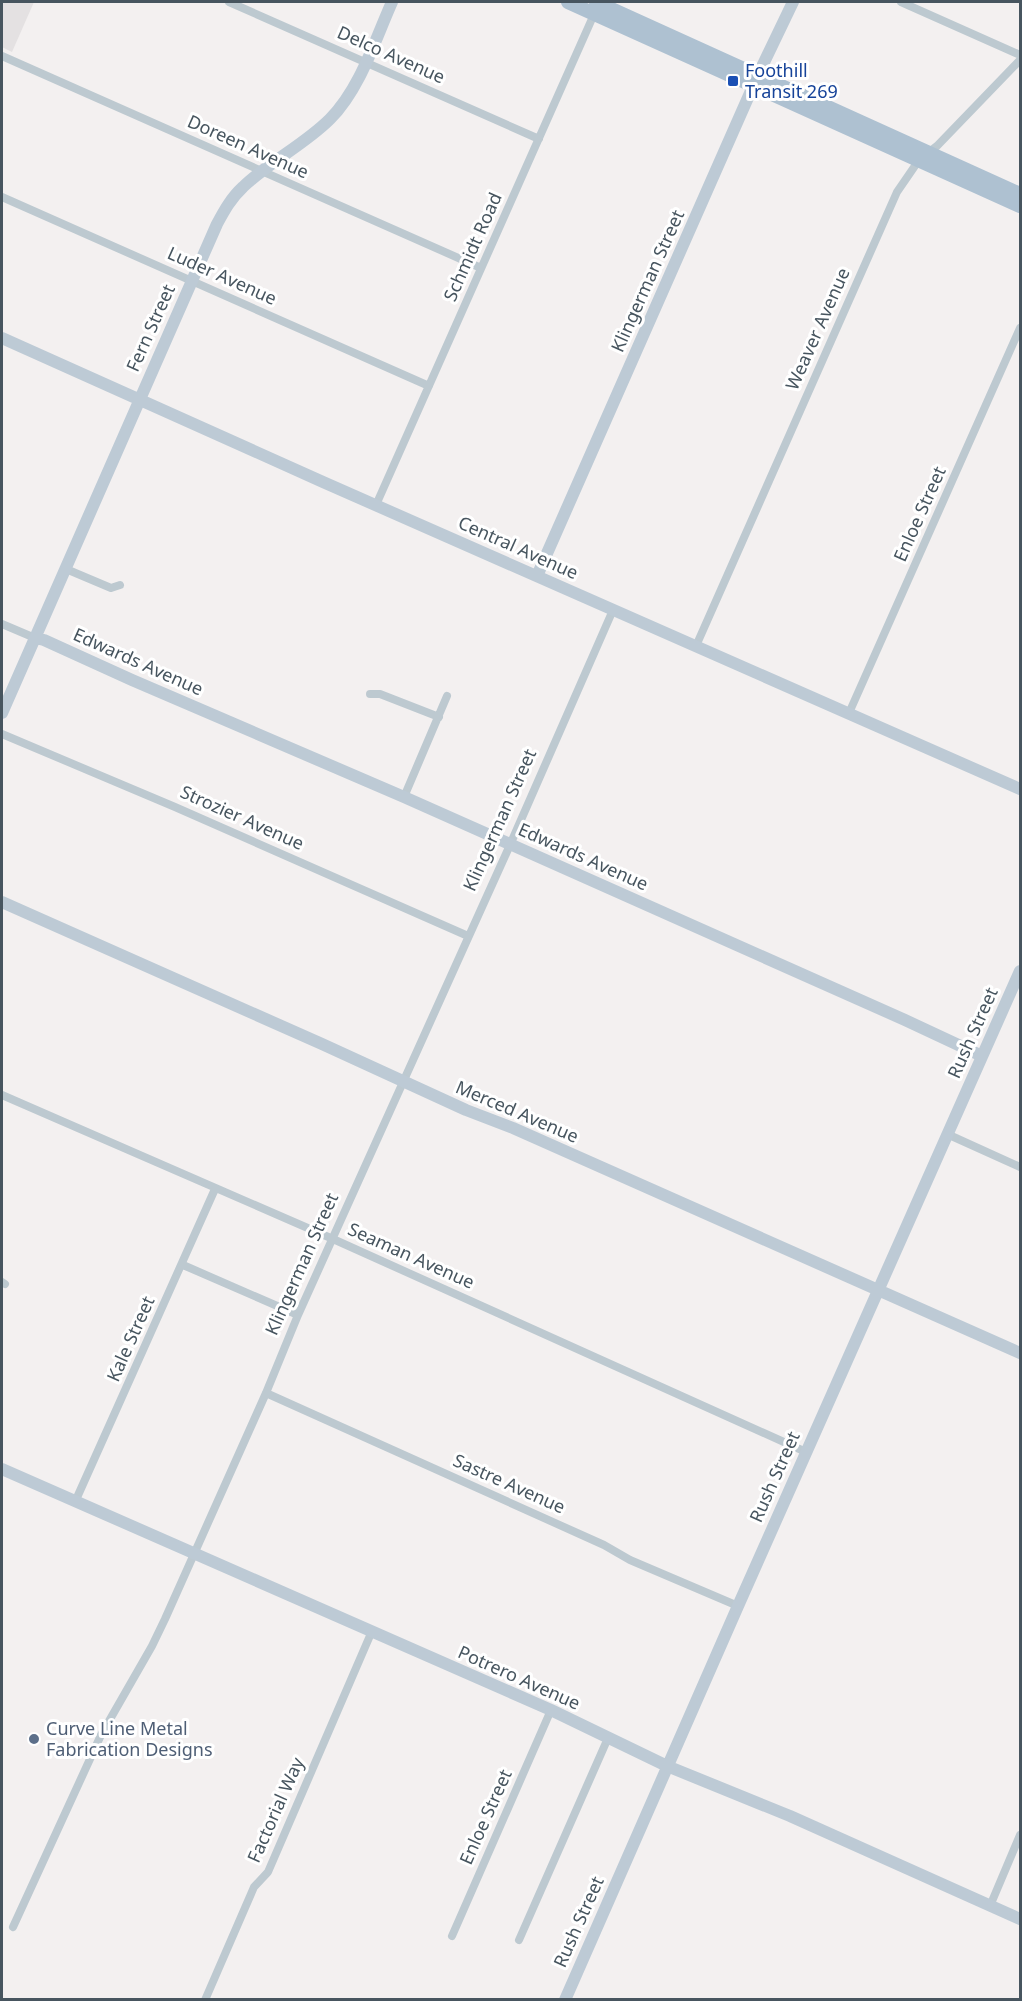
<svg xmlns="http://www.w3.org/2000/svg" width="1022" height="2001" font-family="'Noto Sans',sans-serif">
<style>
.education{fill:#e4e1e2}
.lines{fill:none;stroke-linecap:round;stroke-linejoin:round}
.street{stroke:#bdc9d0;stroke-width:8}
.secondary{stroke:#bdcad5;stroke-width:12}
.primary{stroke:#aec1d1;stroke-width:14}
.transit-dot{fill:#1a4fb4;stroke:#fff;stroke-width:2}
.service-dot{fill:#5c6f8a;stroke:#fff;stroke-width:2}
.labels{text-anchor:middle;stroke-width:6;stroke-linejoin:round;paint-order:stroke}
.street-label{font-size:18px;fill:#47555f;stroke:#fff}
.transit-label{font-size:18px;fill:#164399;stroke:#fff;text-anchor:start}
.service-label{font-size:18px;fill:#4e5e75;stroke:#fff;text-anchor:start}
</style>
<rect width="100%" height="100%" fill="#f3f0f0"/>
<path class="education" d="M2,2H34L12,52L2,47Z"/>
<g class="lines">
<path class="street" d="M229,2L539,139
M901,2L1020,55
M2,56L481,268
M2,197L429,386
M376,505L595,12
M66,569L111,588L120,585
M2,624L35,638
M696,646L897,192L919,160L937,146L1020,60
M370,694H380L439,717
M849,713L1020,328
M2,734L175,807L468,936
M404,797L447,696
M2,1095L333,1239L806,1452
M947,1134L1020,1167
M183,1265L298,1315
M2,1282L5,1284
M266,1393L604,1545L630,1560L738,1606
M75,1502L215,1189
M990,1906L1020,1835
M13,1927L101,1735L152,1646L165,1619L266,1393L298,1315L510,845L613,610
M452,1936L551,1710
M519,1940L608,1738
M205,2000L254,1887L268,1872L372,1631"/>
<path class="secondary" d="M2,338L323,482L1020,789
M537,576L758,75L793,2
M35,638L44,640L132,680L404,797L905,1020L982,1056
M2,713L217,224C224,211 231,198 243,187C270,161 304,145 330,119C360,89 375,40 392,2
M2,902L322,1044L466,1110L513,1128L1020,1353
M2,1469L551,1710L667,1766L790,1816L1020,1919
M565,2000L738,1606L1020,971"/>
<path class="primary" d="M568,2L1020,206
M596,2L1020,194"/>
</g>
<rect class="transit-dot" x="727" y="75" width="12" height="12" rx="3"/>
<circle class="service-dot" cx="34" cy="1739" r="6"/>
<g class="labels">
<g class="street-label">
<text transform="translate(391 55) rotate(24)" y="6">Delco Avenue</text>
<text transform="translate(248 147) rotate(24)" y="6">Doreen Avenue</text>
<text transform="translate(473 247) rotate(-66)" y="6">Schmidt Road</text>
<text transform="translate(222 276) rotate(24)" y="6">Luder Avenue</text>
<text transform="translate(648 281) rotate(-66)" y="6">Klingerman Street</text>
<text transform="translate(151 328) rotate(-66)" y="6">Fern Street</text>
<text transform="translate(818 329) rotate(-66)" y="6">Weaver Avenue</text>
<text transform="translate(920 514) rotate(-66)" y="6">Enloe Street</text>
<text transform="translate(518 548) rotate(24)" y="6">Central Avenue</text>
<text transform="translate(138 662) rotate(24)" y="6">Edwards Avenue</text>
<text transform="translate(242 818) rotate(24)" y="6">Strozier Avenue</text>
<text transform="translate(500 820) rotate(-66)" y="6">Klingerman Street</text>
<text transform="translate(583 857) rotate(24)" y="6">Edwards Avenue</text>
<text transform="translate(973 1033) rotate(-66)" y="6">Rush Street</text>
<text transform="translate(517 1112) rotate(23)" y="6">Merced Avenue</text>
<text transform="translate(411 1256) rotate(24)" y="6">Seaman Avenue</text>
<text transform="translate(302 1264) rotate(-66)" y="6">Klingerman Street</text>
<text transform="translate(131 1339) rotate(-66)" y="6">Kale Street</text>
<text transform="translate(775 1477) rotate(-66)" y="6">Rush Street</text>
<text transform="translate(509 1484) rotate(24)" y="6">Sastre Avenue</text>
<text transform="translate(519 1678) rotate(24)" y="6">Potrero Avenue</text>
<text transform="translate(276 1810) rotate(-66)" y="6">Factorial Way</text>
<text transform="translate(486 1817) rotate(-66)" y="6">Enloe Street</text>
<text transform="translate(579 1922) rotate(-66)" y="6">Rush Street</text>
</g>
<g class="transit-label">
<text x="745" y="77">Foothill<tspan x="745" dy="21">Transit 269</tspan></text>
</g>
<g class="service-label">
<text x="46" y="1735">Curve Line Metal<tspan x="46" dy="21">Fabrication Designs</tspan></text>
</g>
</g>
<rect width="1022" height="2001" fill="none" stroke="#47555f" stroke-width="6"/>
</svg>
